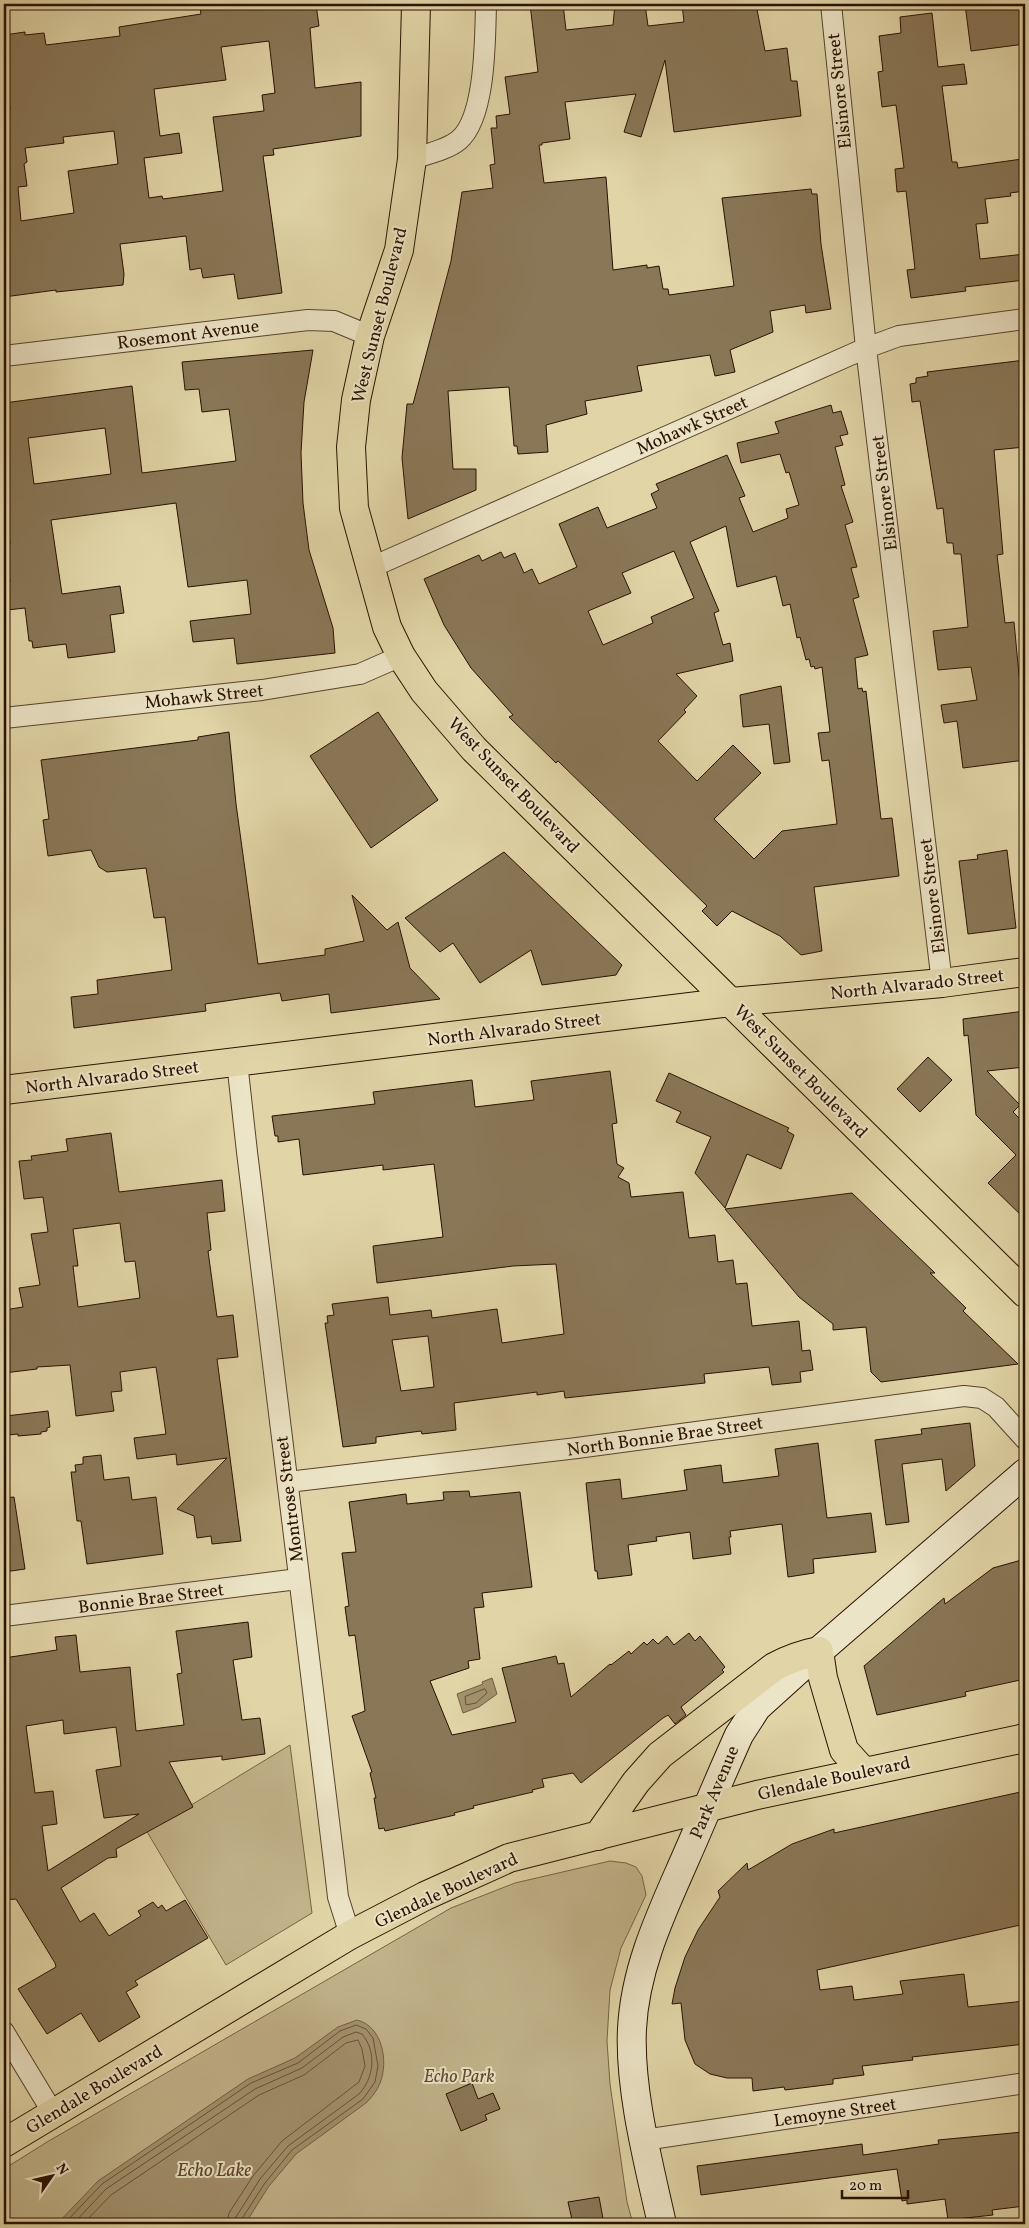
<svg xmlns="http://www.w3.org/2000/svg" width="1029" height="2228" font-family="Vollkorn,serif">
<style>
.green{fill:#c2b48b;stroke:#766246}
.water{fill:#a3926e;stroke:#735e42}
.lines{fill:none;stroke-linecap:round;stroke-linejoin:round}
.shore{stroke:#665237;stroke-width:1}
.building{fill:#897757;stroke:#2a1100;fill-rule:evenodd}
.street-casing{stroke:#58422a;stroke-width:22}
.secondary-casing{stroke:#2a1100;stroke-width:30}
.primary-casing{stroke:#2a1100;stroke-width:30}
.street{stroke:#ece4c6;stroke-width:20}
.secondary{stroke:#ece4c6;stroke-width:28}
.primary{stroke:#e1d5a7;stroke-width:28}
.labels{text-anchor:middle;stroke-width:4;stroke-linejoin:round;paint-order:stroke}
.street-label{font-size:18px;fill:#2a1100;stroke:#ece4c6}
.park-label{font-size:18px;font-style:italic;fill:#5f4a31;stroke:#ece4c6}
.water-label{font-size:19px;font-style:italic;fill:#5a452c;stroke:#ece4c6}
</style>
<rect width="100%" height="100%" fill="#e1d5a7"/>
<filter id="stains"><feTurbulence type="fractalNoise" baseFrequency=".004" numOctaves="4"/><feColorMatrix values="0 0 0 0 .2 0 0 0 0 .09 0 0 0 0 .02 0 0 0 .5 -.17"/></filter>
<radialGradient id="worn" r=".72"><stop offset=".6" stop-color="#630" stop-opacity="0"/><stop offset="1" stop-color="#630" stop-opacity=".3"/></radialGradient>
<path class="green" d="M290,1745L312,1913L226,1965L146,1830L193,1804Z
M610,1861L626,1863L636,1867L642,1876L646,1895L621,1948L610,1990L607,2041L610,2084L627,2202L633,2224H4V2169L47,2142L451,1908L515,1883Z"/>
<path class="water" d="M492,1678L497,1694L479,1707L463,1713L457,1694L483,1684L482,1682Z
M357,2020C382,2026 389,2061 380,2083C377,2091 372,2097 366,2103L296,2154L269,2186L245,2224H57L98,2181L248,2079L295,2058L338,2027Z"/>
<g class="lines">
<path class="shore" d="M485,1689L487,1693L476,1703L466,1705L465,1697Z
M64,2224L102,2184L251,2083L298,2063L340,2031L356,2025L366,2029L373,2038L378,2066L375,2082L363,2099L292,2150L265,2183L241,2220V2224
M73,2224L106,2189L255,2089L302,2068L343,2037L356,2032L362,2034C377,2052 374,2078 359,2094L288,2146L260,2179L236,2217L234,2224
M83,2224L111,2195L259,2095L304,2075L346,2043L358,2040L362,2049L365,2066L359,2082L282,2141L253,2176L229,2213L227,2224"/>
</g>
<path class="building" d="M231,4H316L319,26L310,28L315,88L361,82V136L273,149L274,155L263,156L282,293L238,299L234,274L203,278L201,268L190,270L186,236L120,244L124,274L123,285L56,292V290L4,297V111L10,110L4,35L25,32V35L44,33L46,45L120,36L119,27L201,14L200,8ZM269,41L275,93L262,95L264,111L213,117L223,191L163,199L162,196L149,198L144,158L182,153L179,133L160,136L154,89L226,80L221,47ZM114,131L118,164L68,171L74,213L21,221L18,187L27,186L24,164L27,162L25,148L64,143L63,137Z
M530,4H563L566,30L613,25L615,4H645L648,26L684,22L682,4H756L765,51L787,48L791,81H797L801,116L674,132L665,60L641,137L624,132L636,94L565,102L570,139L542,143V145H539L544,183L606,177L613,270L647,265V268L659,266L663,289H668L669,295L734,286L722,198L811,189L812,194H817L821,244L831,309L806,313L805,305L770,311L773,332L730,350L735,372L715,376L710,355L637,366L642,391L585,401L587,414L546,425L548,452L518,454L517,446H514L509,387L448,391L453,469H476V490L408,519L402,458L407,404H413L451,261L462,192L493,188L490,165L495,164L491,128H497L496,116L510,114L505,77L538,72Z
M965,4H1025V44L971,51Z
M932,13L938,67L964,64L967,84L942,86L952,162H957L958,168L1022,159L1023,169L1025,168V191L1010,193L1011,196L985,199L988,223L976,224L980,259L1025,254V280L965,287L966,291L911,298L907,270L915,269L906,191L897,192L895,169L904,168L896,105L882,107L878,72L883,71L879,36L901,33L900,17Z
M313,350L304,402L301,453L303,503L309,550L333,628L335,653L237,664L234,638L193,642L190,621L251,614L247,580L188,587L176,503L51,520L62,594L120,586L124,613L110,615L115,652L68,658L66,644L33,648L32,641H29L25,608L7,610L6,605H4V582H10L5,544H10L4,495V403L132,386L142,473L236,461L229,409L202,412L199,389L185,390L182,362ZM105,428L111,474L34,484L28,438Z
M1025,360V447L994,450L1003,554L997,555L1005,623L1014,622L1019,675L1025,713V760L963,768L957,721L944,723L941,705L977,700L971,667L938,670L933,631L968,627L961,554H954L953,543H947L943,508L937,509L920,401L912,402L910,384L916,383V378L928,376L927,372Z
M831,405L833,413L841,411L848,434L840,436L843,445L835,447L845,485L841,486L853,522L845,525L857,567L851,568L859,597L853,599L868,655L855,658L858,689L862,688L863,692L866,691L881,819L892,818L899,876L814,887L822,951L801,955L780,936L732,911L717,926L702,911L707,906L558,761L556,763L509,717L513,715L471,668L444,625L424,579L479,555L482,561L501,552L504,558L515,553L524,573L532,569L539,584L577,567L559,524L598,507L607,528L657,508L651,494L659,490L656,484L727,455L745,496L739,498L753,532L788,518L786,509L799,505L789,472L786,473L780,454L741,463L737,443L779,433L775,422ZM726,526L737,587L776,576L783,606L790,604L797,638L800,637L806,660L809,659L811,667L814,666L815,669L822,667L830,732L818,733L822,761L829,760L837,824L782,831L754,859L714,819L761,773L733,745L697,781L658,741L686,712L684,710L697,696L676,674L733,661L730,643L723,645L714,613L719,611L690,542ZM674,551L694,598L651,617L653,623L603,645L588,611L631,593L622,573Z
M781,686L790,762L774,764L769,724L743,727L740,695Z
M378,712L438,800L371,848L310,756Z
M229,732L236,804L258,964L325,955V949L364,941L352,895L387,930L398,922L410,968L440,999L331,1013L329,994L282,1001L280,993L205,1004L206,1011L74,1028L71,997L98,994L97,980L172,970L165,917L154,918L146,868L107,872L99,867L91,850L48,856L43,820L49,819L41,760L198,740V737Z
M1007,850L1016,928L968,934L959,861L978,859L977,855Z
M504,852L622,965L616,975L542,985L531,950L480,983L453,943L440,952L405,918Z
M1025,1011V1067L987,1071L1020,1105L1013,1112L1025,1124V1219L988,1183L1016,1155L976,1115L968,1035L964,1036L963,1019Z
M928,1057L952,1080L920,1112L897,1089Z
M610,1071L617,1123L612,1124L617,1164L624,1168L618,1177L629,1183L631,1197L683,1192L689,1238L715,1235L718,1262L733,1260L736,1284L747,1283L752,1326L799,1321L802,1351L810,1350L813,1370L800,1372L801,1382L772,1385L769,1367L704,1374L705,1383L565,1398L564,1391L537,1395V1392L454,1403L456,1430L422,1434L421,1431L376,1437V1443L343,1447L325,1323H328L327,1316L334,1315L332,1304L388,1297L390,1315L431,1310L432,1318L497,1309L502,1343L564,1334L556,1264L513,1266L377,1283L373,1246L443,1237L434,1164L383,1170V1165L303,1175L299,1139L278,1142V1136H275L272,1116L375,1104L373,1092L472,1080L475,1107L534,1100L531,1081ZM428,1336L434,1387L401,1391L392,1340Z
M669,1073L789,1128L787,1131L794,1135L781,1169L747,1154L725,1208L695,1173L711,1137L676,1122L681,1112L656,1101Z
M111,1133L119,1192L222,1180L225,1211L207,1213L211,1250L208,1251L217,1317L233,1315L238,1357L217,1359L241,1541L212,1544L211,1536L197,1538L194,1516L177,1509L227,1458L177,1465L176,1454L137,1459L134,1438L166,1434L156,1367L120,1372L122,1391L111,1392L114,1411L76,1416L70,1365L37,1367V1369L4,1373V1310L23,1307L19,1288L40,1285L31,1234L48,1232L43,1197L24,1199L19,1161L32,1160L31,1156L68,1151L66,1139ZM120,1223L125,1262L135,1261L140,1298L78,1307L73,1266H78L73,1229Z
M852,1193L935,1273H930L966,1308L963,1311L1018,1364L881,1382L871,1372L866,1327L833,1330V1324L799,1297L725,1209Z
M48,1411L50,1427L47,1428V1431L41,1432V1434L18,1436V1434L8,1435L6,1416Z
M970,1423L975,1466L946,1491L942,1459L902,1464L909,1522L886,1525L875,1440L922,1434L921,1429Z
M818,1443L827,1518L871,1513L876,1552L813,1559L814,1573L788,1577L782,1524L730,1531L731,1537H729L731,1554L693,1559L690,1532L656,1537L657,1541L628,1545L632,1575L598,1579L597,1571H595L586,1483L620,1479L622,1499L687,1490L684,1470L721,1465L723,1483L779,1476L775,1449Z
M101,1455L104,1480L129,1477L132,1500L156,1497L163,1554L87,1564L81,1521H77L71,1472H76L75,1465L83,1464V1457Z
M469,1491L470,1497L520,1492L532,1587L482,1593L484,1607L474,1608L480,1659L468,1661L469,1668L430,1681L452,1735L516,1722L502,1668L556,1656L558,1664L564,1663L571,1697L610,1664L611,1665L629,1651L631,1654L644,1642L647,1645L653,1639L658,1644L667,1636L674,1645L689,1633L695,1641L700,1636L725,1667L722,1670L724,1672L681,1707L686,1715L675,1724L668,1715L663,1718L581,1783L573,1773L542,1779L544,1787L532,1790L533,1792L473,1806L474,1808L454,1813L455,1815L385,1831L384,1828L379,1829L374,1798H376L370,1773L372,1772L352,1716L365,1711L355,1635L349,1636L345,1607L349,1606L342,1553L356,1552L349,1502L406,1494L407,1504L444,1500L443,1492Z
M14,1497L25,1569L4,1572V1498Z
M1025,1559V1679L965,1692L966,1696L877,1715L864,1666L944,1598L945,1604L993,1568Z
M248,1622L252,1657L233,1660L242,1720L260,1718L265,1754L222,1760V1756L169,1762L193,1807L116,1849L117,1857L108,1858L61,1888L80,1922L94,1913L109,1936L141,1916L138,1911L153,1902L158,1908L162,1905L166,1911L185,1900L208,1938L135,1981L138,1985L126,1992L140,2017L99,2042L81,2013L47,2034L18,1989L56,1967L55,1963L16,1899L4,1900V1658L57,1650L55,1637L76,1635L80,1672L130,1667L136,1731L184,1725L177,1674L182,1673L176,1631ZM63,1720L64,1734L116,1727L121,1766L96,1770L104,1818L139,1814L48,1871L42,1826L57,1824L53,1791L35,1793L26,1726Z
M1025,1791V1924L817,1970L820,1990L852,1986L854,2000L903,1994L900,1981L964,1974L968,2007L1025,2001V2044L912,2057L913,2060L862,2066L864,2075L833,2079V2084L785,2090L784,2087L753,2091L752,2078H727L710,2074L695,2064L685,2040L681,2003L672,2004L675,1988L685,1957L698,1930L720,1897L718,1891L747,1863L748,1870L792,1844L834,1829V1833Z
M472,2083L478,2099L493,2093L500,2109L485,2115L487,2120L461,2131L446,2094Z
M1023,2132V2134H1025V2206L992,2210L993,2215L948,2220L945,2199L907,2204V2200L902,2201L897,2169L701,2195L697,2166L862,2144L863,2155L939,2144L938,2140Z
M599,2197L604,2224H573L568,2202Z"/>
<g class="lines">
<defs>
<path id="street" d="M831,4L866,348L942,983
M412,159C427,154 447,150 459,140C486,117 485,38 486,4
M4,356L308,320L334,321L370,336
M370,568L866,348L899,336L1025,319
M4,718L262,690L360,674L401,656
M237,1062L247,1152L334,1862L338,1897L350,1935
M288,1482L577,1448L964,1396L982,1398L996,1407L1025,1439
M4,1616L298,1579
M4,2032L53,2113
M644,2140L1025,2083"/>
<path id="secondary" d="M662,2224C649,2165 629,2090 632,2029C635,1967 662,1912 686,1857C704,1816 721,1775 739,1735L757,1707L819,1651L1025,1473"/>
<path id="primary" d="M416,4L412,159L399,250L370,336L356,400L351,447L354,508L387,627L401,656L424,691L474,749L1025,1293
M4,1090L731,1002L942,983L1025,972
M598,1836L636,1782L660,1755L774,1667C789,1659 803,1654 819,1651L823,1678L844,1750L863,1771
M4,2143L350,1935L425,1896L509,1858L757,1795L1025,1738"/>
</defs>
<use href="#street" class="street-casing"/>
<use href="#secondary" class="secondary-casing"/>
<use href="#primary" class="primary-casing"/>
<use href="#street" class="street"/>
<use href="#secondary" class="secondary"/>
<use href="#primary" class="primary"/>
</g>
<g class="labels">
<g class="street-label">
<text transform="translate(839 91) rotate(-96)" y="6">Elsinore Street</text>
<text transform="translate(379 315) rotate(-76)" y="6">West Sunset Boulevard</text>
<text transform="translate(188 334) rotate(-7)" y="6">Rosemont Avenue</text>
<text transform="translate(692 425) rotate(-24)" y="6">Mohawk Street</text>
<text transform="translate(884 493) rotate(-97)" y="6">Elsinore Street</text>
<text transform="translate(204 696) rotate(-6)" y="6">Mohawk Street</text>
<text transform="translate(514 785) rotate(46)" y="6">West Sunset Boulevard</text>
<text transform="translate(932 896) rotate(-97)" y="6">Elsinore Street</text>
<text transform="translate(917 984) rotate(-6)" y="6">North Alvarado Street</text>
<text transform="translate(514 1029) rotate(-7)" y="6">North Alvarado Street</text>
<text transform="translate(801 1071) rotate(45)" y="6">West Sunset Boulevard</text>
<text transform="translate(112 1077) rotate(-7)" y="6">North Alvarado Street</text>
<text transform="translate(665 1436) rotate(-8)" y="6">North Bonnie Brae Street</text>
<text transform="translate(289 1499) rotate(-97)" y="6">Montrose Street</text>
<text transform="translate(151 1598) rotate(-7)" y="6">Bonnie Brae Street</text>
<text transform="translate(834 1778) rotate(-12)" y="6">Glendale Boulevard</text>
<text transform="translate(714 1792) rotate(-67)" y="6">Park Avenue</text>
<text transform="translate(446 1890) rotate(-25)" y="6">Glendale Boulevard</text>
<text transform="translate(94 2089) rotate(-31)" y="6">Glendale Boulevard</text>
<text transform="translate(835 2112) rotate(-8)" y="6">Lemoyne Street</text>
</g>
<g class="park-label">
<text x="459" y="2082">Echo Park</text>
</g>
<g class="water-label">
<text x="214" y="2176">Echo Lake</text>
</g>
</g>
<rect width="1029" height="2228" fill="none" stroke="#e1d5a7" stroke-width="20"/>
<rect x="5" y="5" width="1019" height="2218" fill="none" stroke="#2a1100" stroke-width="2.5"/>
<rect x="10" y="10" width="1009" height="2208" fill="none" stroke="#2a1100"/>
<g transform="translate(52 2176) rotate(56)" stroke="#ece4c6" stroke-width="4" paint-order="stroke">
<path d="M0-4L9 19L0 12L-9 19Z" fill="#2a1100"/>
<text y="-8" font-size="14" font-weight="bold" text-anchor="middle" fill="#2a1100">N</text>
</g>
<path d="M842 2190v8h66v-8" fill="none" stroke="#2a1100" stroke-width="2.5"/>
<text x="849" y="2190" font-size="15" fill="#2a1100" stroke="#ece4c6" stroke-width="4" paint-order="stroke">20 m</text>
<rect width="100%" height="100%" filter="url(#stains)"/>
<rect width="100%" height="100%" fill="url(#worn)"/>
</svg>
